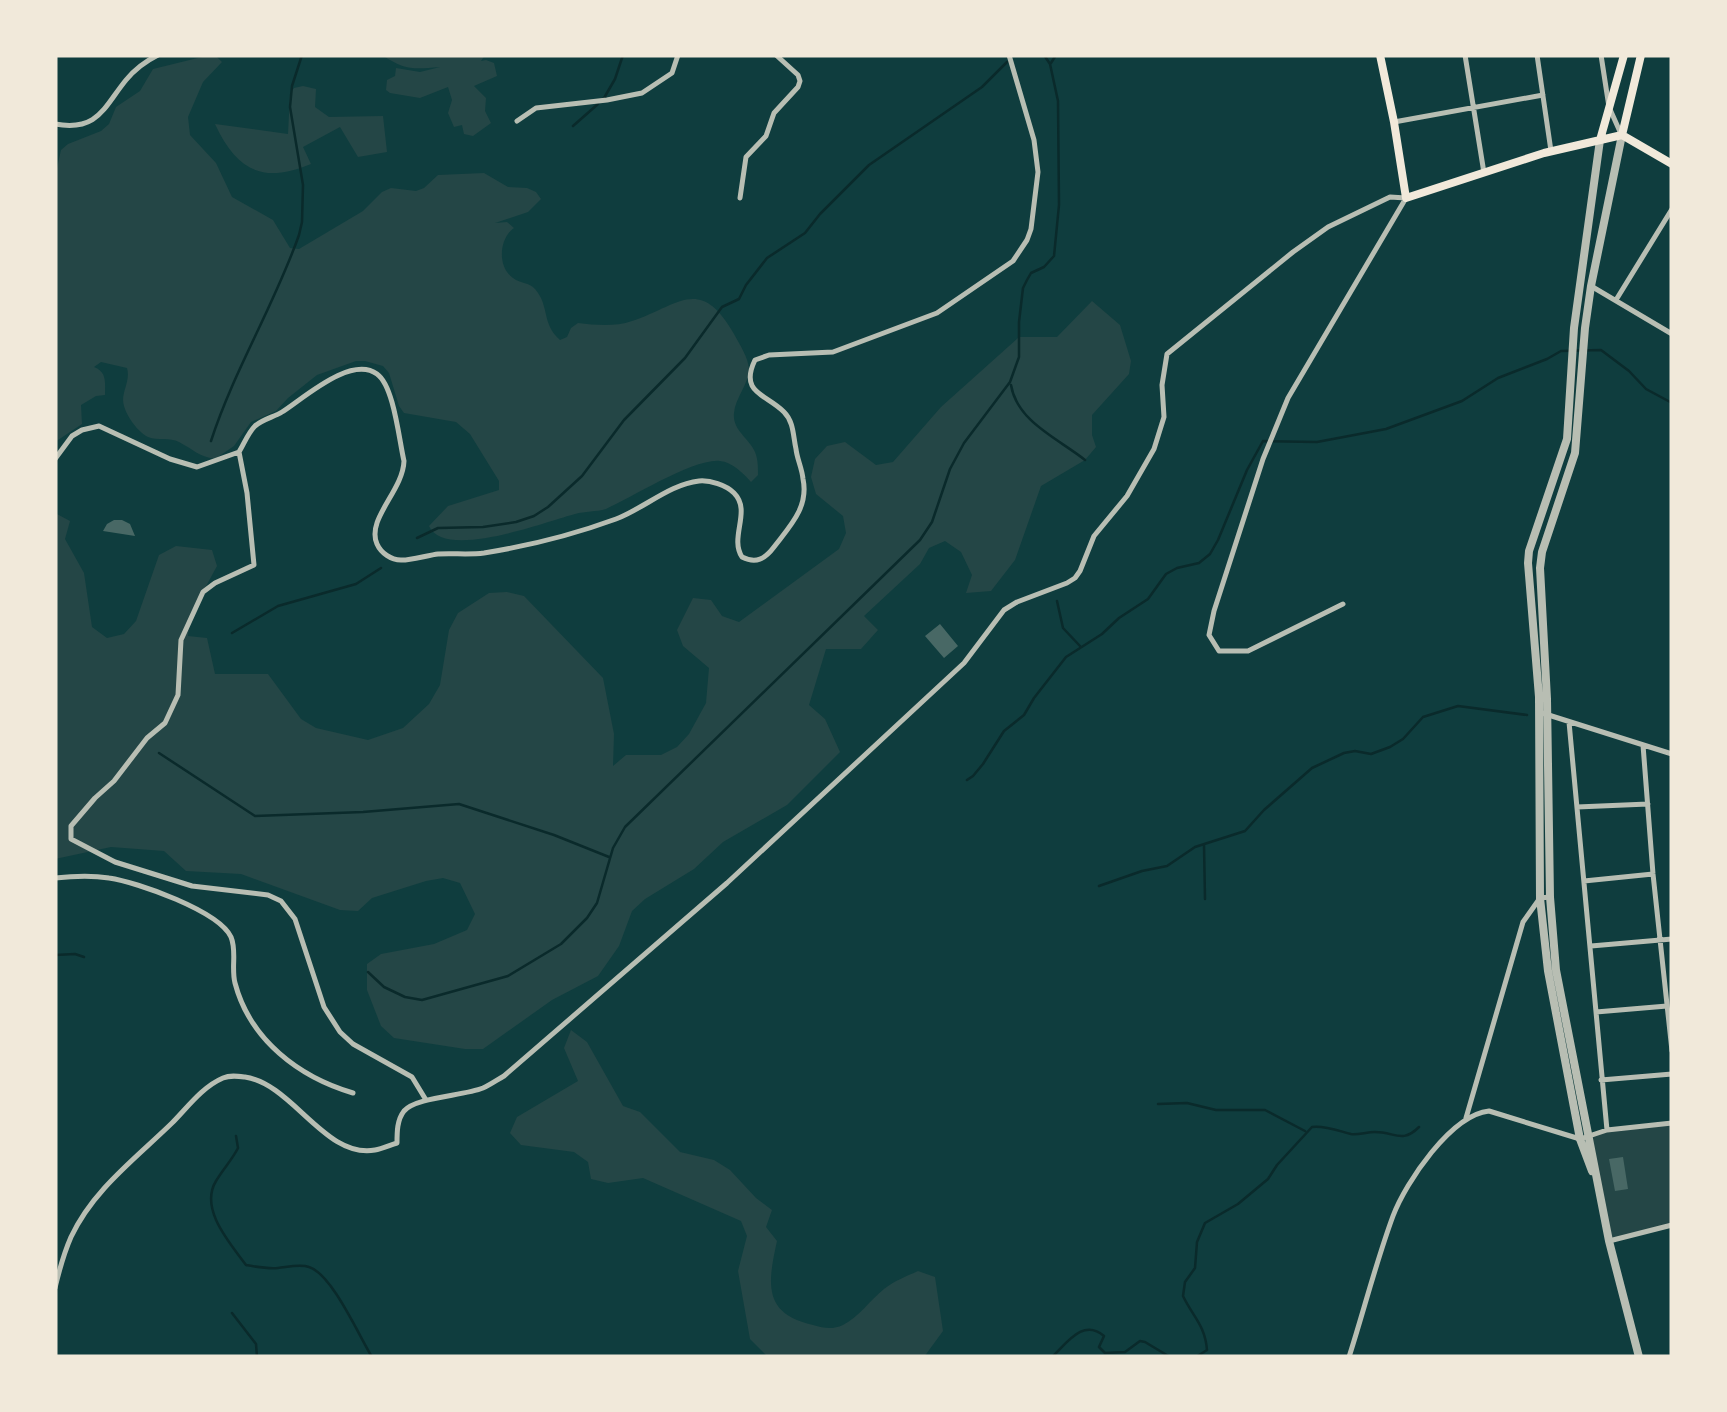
<svg xmlns="http://www.w3.org/2000/svg" width="1727" height="1412" font-family="'Sofia Sans Condensed',sans-serif">
<style>
.green{fill:#244646}
.lines{fill:none;stroke-linecap:round;stroke-linejoin:round}
.stream{stroke:#0a2a2b;stroke-width:2.5}
.building{fill:#486865}
.minor{stroke:#b8beb3;stroke-width:5}
.tertiary{stroke:#b8beb3;stroke-width:8}
.secondary{stroke:#f1e9da;stroke-width:8}
</style>
<rect width="100%" height="100%" fill="#0f3d3e"/>
<path class="green" d="M210,55H215L222,62L203,82L188,117L190,135L216,163L232,197L273,220L290,248L299,249L363,211L382,192L391,188L416,191L424,188L438,175L484,173L508,187L527,188L536,192L541,199L528,212L495,223L507,222L514,228C499,238 497,267 513,278C521,284 529,282 535,289C550,306 541,323 560,340L567,337L571,328L578,323C595,325 615,327 632,321C678,306 700,274 734,334C740,345 748,357 749,369C749,384 735,398 734,413C732,430 749,438 755,452C758,459 758,467 758,475L751,482C743,473 732,462 720,461C694,458 631,498 606,509C596,512 585,511 575,514C548,521 444,561 429,526L448,506L499,490V481L470,434L456,422L404,413L399,406L389,373L383,366L365,361H356L317,375L288,398L276,411L251,422L234,446L215,459C198,456 194,450 179,442C170,437 158,441 148,437C138,432 127,417 124,406C120,393 131,382 127,368L101,362L94,367C107,372 105,382 105,395L96,396L81,405L82,424L55,442V177L61,150L68,144L101,131L109,124L116,107L140,91L153,69Z
M382,55H485L481,61L486,60L494,63L497,76L474,86L486,98L485,111L491,123L473,136L464,134L462,125L454,127L448,113L452,100L448,87L420,98L390,93L386,90L387,80L395,76L396,68L420,72L440,67C414,69 406,71 382,55Z
M303,86L316,89L315,107L329,117L383,116L387,152L358,157L340,127L303,147L311,164C263,184 237,171 215,124L288,134L290,94L294,88Z
M1092,301L1120,325L1131,361L1129,374L1092,415V435L1096,447L1085,460L1041,486L1015,560L991,591L966,593L972,575L961,552L945,541L929,548L920,564L864,616L878,630L861,649H826L809,705L825,719L840,752L787,805L723,842L694,869L645,899L632,911L619,946L598,976L552,1000L483,1049H465L394,1038L381,1026L367,990V964L381,954L434,944L467,930L475,914L460,883L443,878L426,881L372,898L358,911L340,910L241,874L186,871L164,851L111,847L55,859V513L70,521L65,539L84,573L92,627L107,638L124,634L136,621L159,555L176,546L212,550L217,566L190,616L188,636L207,638L215,674H268L301,719L316,728L368,740L403,728L429,704L440,685L449,630L458,613L489,593L507,592L524,596L603,678L614,734L613,766L626,755H661L677,747L689,734L706,703L709,668L683,646L677,630L693,598L711,600L722,616L739,622L839,549L846,533L843,516L816,494L811,477L815,459L827,446L845,442L876,465L893,462L941,407L1019,337H1057Z
M571,1030L587,1042L623,1106L640,1112L680,1152L714,1160L730,1170L756,1198L772,1210L766,1227L777,1241C768,1282 762,1314 813,1325C824,1328 832,1330 843,1325C859,1317 870,1300 884,1289C894,1281 907,1276 918,1271L935,1277L943,1331L924,1357H768L750,1339L738,1271L747,1236L741,1221L643,1178L608,1183L591,1179L588,1162L574,1152L521,1145L510,1133L517,1117L578,1081L564,1048Z
M1672,1123V1225L1609,1241L1588,1137L1607,1130Z"/>
<g class="lines">
<path class="stream" d="M1051,63L1056,55
M604,98L615,79L623,55
M573,126L598,104
M1011,385C1017,422 1059,439 1085,460
M211,441C234,370 274,306 299,235L302,222L303,185L290,107L292,86L302,55
M417,538L438,528L483,527L516,522L534,516L548,507L582,476L624,420L685,358L722,307L739,299L746,285L767,258L805,233L820,214L869,165L982,87L1007,62
M1057,601L1063,628L1080,646
M232,633L278,606L356,584L381,568
M159,753L255,816L363,812L459,804L554,835L609,857
M967,780L973,776L983,764L1004,731L1024,715L1034,698L1066,657L1102,634L1119,618L1148,599L1166,574L1177,568L1199,563L1210,554L1218,540L1247,470L1263,441L1317,442L1386,429L1462,401L1498,378L1547,359L1561,351L1601,350L1629,371L1646,389L1672,403
M1204,845L1205,899
M1099,886L1142,871L1167,866L1195,847L1245,831L1264,810L1312,768L1344,753L1355,751L1371,754L1390,747L1403,739L1423,717L1458,706L1527,715
M55,955L75,954L84,957
M368,972L384,987L405,997L422,1000L508,976L561,944L587,918L597,903L613,848L625,827L920,540L932,522L950,469L964,443L1010,382L1019,357V322L1023,288L1027,280L1031,273L1044,267L1054,256L1059,205L1058,101L1050,64L1044,55
M1158,1104L1187,1103L1216,1110H1265L1305,1131
M236,1136L238,1148C232,1160 223,1169 216,1181C199,1209 230,1243 246,1265C257,1267 267,1269 278,1268C288,1267 300,1264 309,1267C332,1274 359,1336 372,1357
M232,1313L256,1344L257,1357
M1052,1357C1067,1343 1083,1318 1104,1336L1099,1347L1105,1353L1125,1352L1140,1341L1145,1342L1170,1357
M1196,1357L1207,1350C1205,1325 1193,1317 1183,1296L1185,1282L1195,1268L1197,1242L1205,1223L1238,1204L1268,1179L1277,1165L1312,1127C1324,1125 1339,1131 1351,1134C1359,1135 1366,1132 1375,1132C1395,1132 1402,1144 1419,1127"/>
</g>
<path class="building" d="M114,520H122L130,524L135,536L103,531L107,524Z
M940,624L958,646L944,658L925,636Z
M1623,1157L1628,1189L1615,1191L1609,1159Z"/>
<g class="lines">
<path class="minor" d="M1465,55L1484,173
M1537,55L1551,151
M1601,55L1609,107L1621,134
M517,121L536,108L607,100L642,93L672,73L678,55
M1394,122L1543,95
M55,124C98,132 104,107 126,80C135,69 146,61 158,55
M740,198L746,157L766,136L774,113L798,87L800,81L798,75L776,55
M1591,286L1672,334
M1616,300L1672,209
M55,459L72,436L82,430L99,426L170,459L197,467L239,452
M1539,712L1672,754
M1569,722L1607,1130
M1643,745L1653,874L1672,1051
M1577,807L1648,804
M55,878C73,876 91,875 109,878C137,882 219,911 231,937C237,951 231,968 235,983C250,1040 299,1077 353,1093
M1584,881L1653,874
M1591,946L1672,939
M1596,1012L1667,1006
M1601,1080L1672,1074
M426,1100L412,1077L353,1044L340,1032L324,1007L295,919L281,901L268,895L192,886L115,862L71,839V826L95,798L114,781L147,738L165,723L178,695L181,640L203,592L215,583L254,565L247,493L239,452C244,444 248,433 255,426C263,419 274,417 282,412C304,398 351,355 377,374C394,386 399,440 404,461C403,491 366,519 377,544C381,553 391,560 401,560C407,561 429,555 438,554C453,553 469,555 484,553C528,546 575,534 616,519C643,509 670,484 699,481C710,480 726,485 734,493C752,511 729,537 742,557C756,564 765,559 774,547C790,526 809,507 803,479C802,468 797,459 796,449C793,436 794,422 784,412C766,394 739,393 755,360L769,355L833,352L937,313L1013,261L1027,240L1031,229L1038,172L1034,140L1009,55
M1466,1118L1523,922L1540,898L1550,897
M1609,1241L1672,1225
M55,1288C59,1271 64,1253 71,1237C93,1190 135,1159 172,1123C187,1108 202,1087 223,1078C230,1075 237,1076 245,1077C293,1084 325,1159 375,1150C382,1149 390,1145 397,1143C397,1132 397,1120 404,1111C416,1097 463,1096 483,1088C490,1085 497,1080 504,1076L727,883L964,663L1004,610L1017,602L1067,583L1075,578L1080,571L1094,536L1127,496L1154,449L1164,417L1162,385L1167,354L1293,252L1328,227L1390,197L1406,198L1288,398L1263,459L1214,611L1209,635L1219,651H1248L1343,604
M1349,1357C1364,1310 1376,1262 1393,1216C1406,1182 1451,1115 1489,1111L1580,1139L1607,1130L1672,1123"/>
<path class="tertiary" d="M1622,135L1591,286L1585,328L1575,453L1542,552L1540,568L1547,699L1550,897L1556,970L1609,1241L1639,1357
M1592,1171L1580,1139L1548,971L1540,898L1539,697L1528,563L1529,551L1567,439L1574,328L1600,140"/>
<path class="secondary" d="M1380,55L1394,122L1406,198L1544,153L1622,135L1672,164
M1622,135L1641,55
M1600,140L1624,55"/>
</g>
<rect width="1727" height="1412" fill="none" stroke="#f1e9da" stroke-width="115"/>
</svg>
